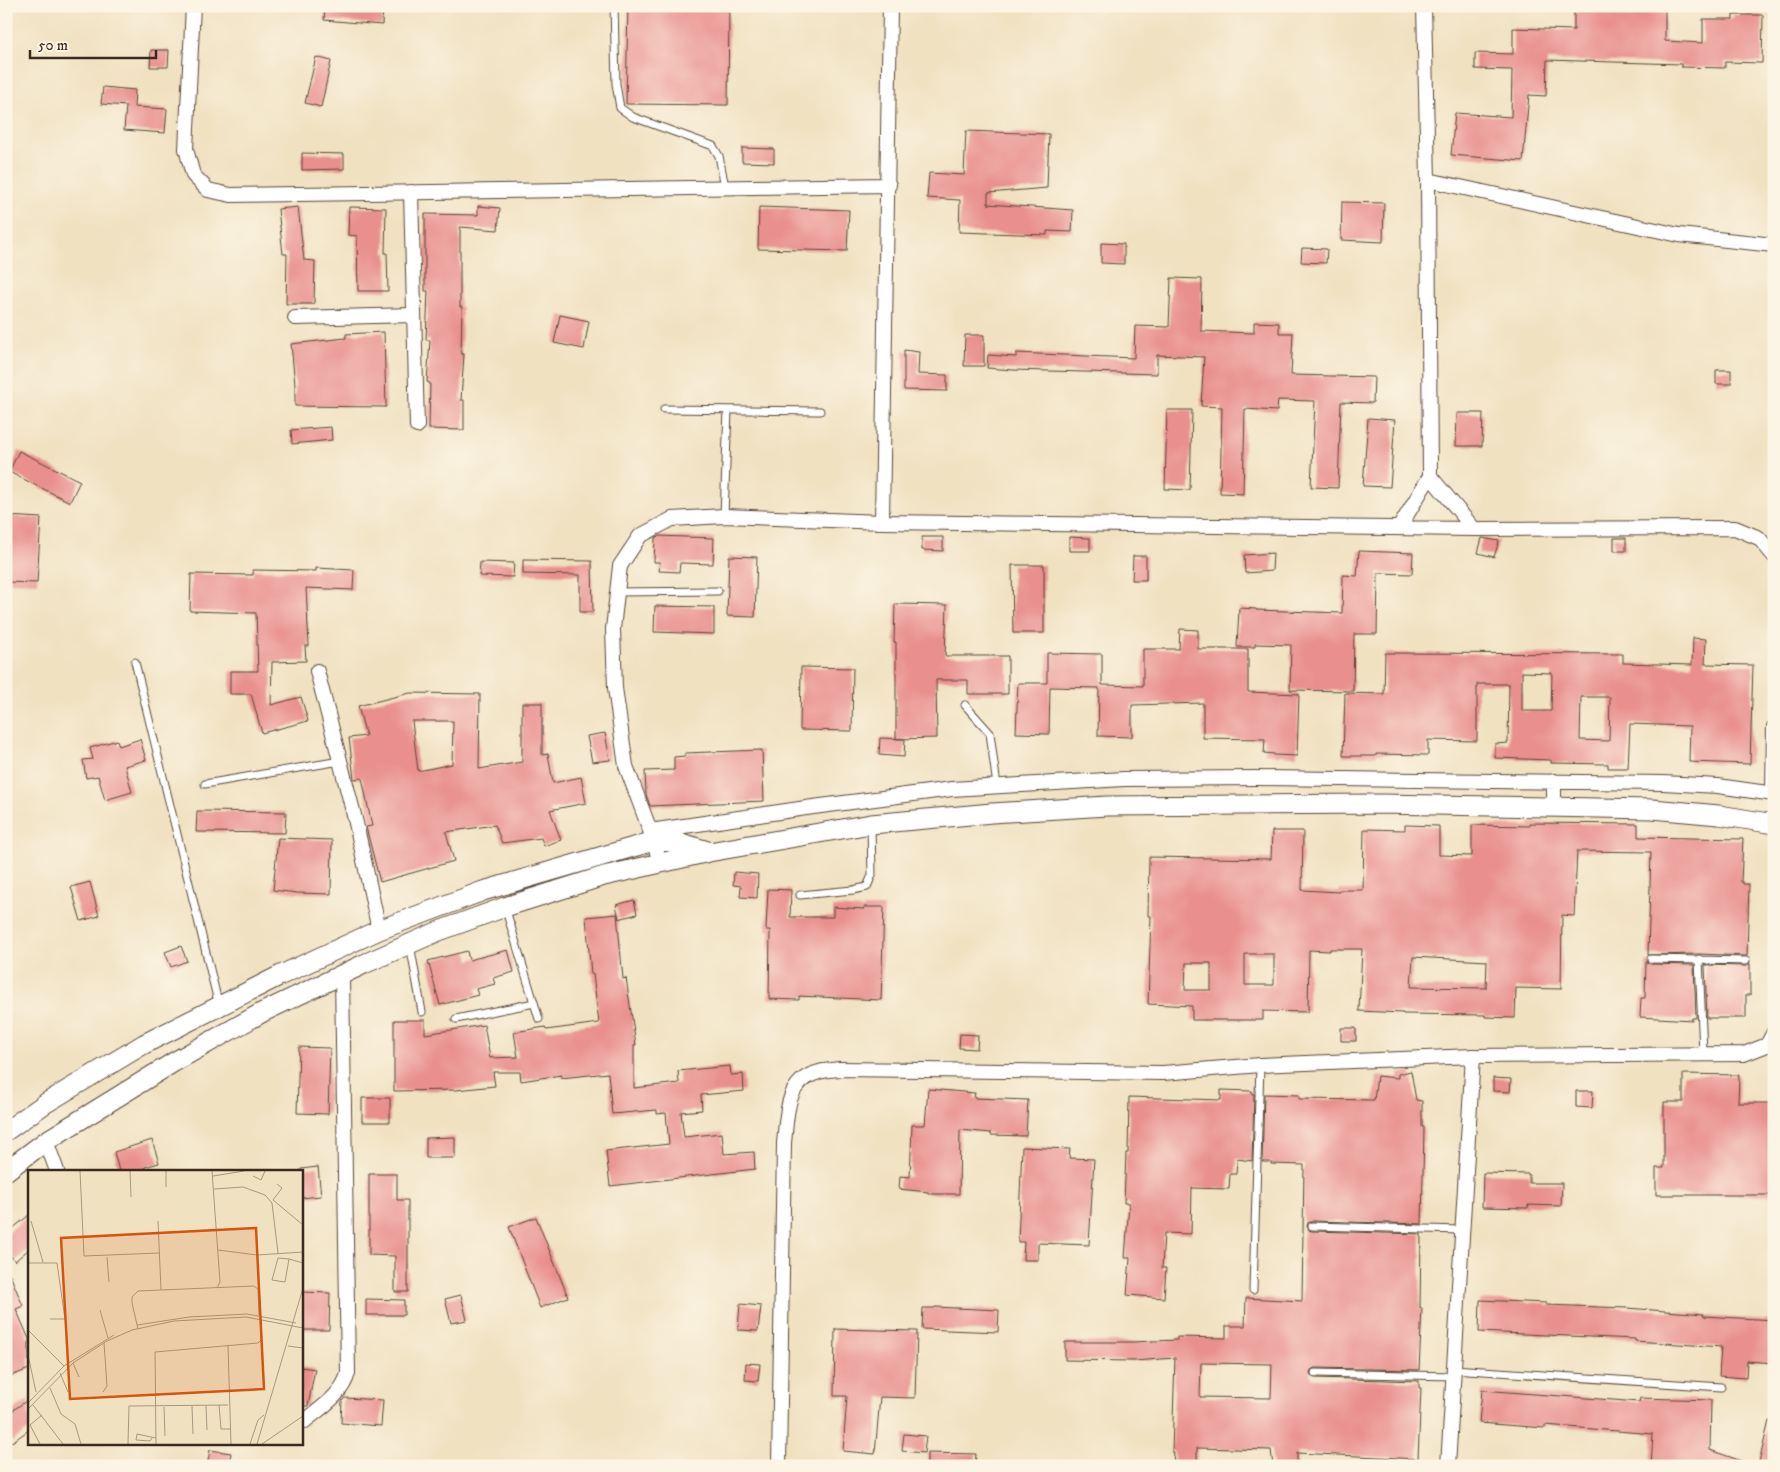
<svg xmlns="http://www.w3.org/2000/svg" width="1780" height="1472" font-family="'IM FELL DW Pica',serif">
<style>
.building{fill:#e9908e;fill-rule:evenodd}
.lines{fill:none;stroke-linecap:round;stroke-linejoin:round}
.lane-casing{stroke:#564536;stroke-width:9}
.street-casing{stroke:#564536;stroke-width:16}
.secondary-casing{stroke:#564536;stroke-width:21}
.lane{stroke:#fff;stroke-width:7}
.street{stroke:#fff;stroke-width:14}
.secondary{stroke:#fff;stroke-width:19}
.inset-road{fill:none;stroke:#a89880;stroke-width:1}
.view{fill:#d7540e;fill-opacity:0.15;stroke:#d7540e;stroke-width:2.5}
.inset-edge{fill:none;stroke:#3b2a1e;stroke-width:2.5}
</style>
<rect width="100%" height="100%" fill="#fcf5e5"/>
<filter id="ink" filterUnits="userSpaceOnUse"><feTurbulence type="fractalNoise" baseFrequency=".02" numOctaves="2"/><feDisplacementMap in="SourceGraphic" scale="10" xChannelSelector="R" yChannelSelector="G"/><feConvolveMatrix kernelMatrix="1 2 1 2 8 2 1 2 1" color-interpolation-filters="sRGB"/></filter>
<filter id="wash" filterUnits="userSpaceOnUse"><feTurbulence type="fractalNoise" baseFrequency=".0096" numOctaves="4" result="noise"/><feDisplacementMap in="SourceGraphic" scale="20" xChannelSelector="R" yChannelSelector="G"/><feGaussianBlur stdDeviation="1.12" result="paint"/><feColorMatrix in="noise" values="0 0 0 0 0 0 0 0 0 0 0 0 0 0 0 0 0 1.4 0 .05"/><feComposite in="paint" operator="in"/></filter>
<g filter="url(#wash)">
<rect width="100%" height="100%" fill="#f0e1c1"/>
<g id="blocks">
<path class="building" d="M325,6H383L382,25L324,20Z
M628,6H729L728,105L626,104Z
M1574,6H1665V41L1703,43V19H1733V15H1763L1762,63L1725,62V68L1681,67V64L1547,60L1546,96L1529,95L1523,161L1451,155L1455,113L1511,117L1512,70L1475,69V53L1513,54V28L1574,30Z
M151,50H169L168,67H150Z
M316,57L331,61L321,107L305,103Z
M103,87L135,90L134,107L167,109L165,133L124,130L126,106L101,104Z
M966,131L1049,134L1047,188L988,193V204L1073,210L1072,232L1047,231V235L959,232L960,200L927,198L929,173L964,175Z
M742,148L774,149V163L742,162Z
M302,153L344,154V169L302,170Z
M1342,202L1384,203L1383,242L1341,240Z
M478,206L500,208L498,230L460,227V307H462L461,354H464L461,400H464V430L429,429L430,383L427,382L430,340H426L428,291H425V214L478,215Z
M298,207L304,260L315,261L314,304H286L287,254H283L278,209Z
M349,207L386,208L385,253H387L388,291H358L357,236L348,235Z
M759,207L849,210L847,251L758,249Z
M1101,243L1124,244V264L1101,263Z
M1302,248L1327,249L1326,263L1301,262Z
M1171,278L1202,279L1201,331L1254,333V322L1279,323V333H1293L1291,375L1374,377L1373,403L1341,402L1338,488L1311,487L1315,401L1278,400L1277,411L1245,409L1243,494L1220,493L1222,407L1201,406L1204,357L1157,355V374L1013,370L987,368L988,355L1016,357V353L1134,358L1135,326L1169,327Z
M560,315L589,321L584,349L554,343Z
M384,332L386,407L295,406V385L291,344L346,338V334Z
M965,335H984V366H964Z
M904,350L919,352L918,374L947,375V391L904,390Z
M1716,370H1731V384H1716Z
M1167,410H1192L1190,490L1165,489Z
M1457,413H1483L1482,446H1456Z
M1368,418L1395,420L1390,487L1363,486Z
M331,427L332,440L292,444L291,430Z
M19,451L80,481L70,502L9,472Z
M6,516L41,518L37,583L6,582Z
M658,536L714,538L713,564L680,563L679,572L659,571L660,562H654L655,538Z
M922,537H943V551L922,550Z
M1069,537L1090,538V551H1069Z
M1482,538L1499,541L1494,557L1478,553Z
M1614,538H1626V551H1614Z
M1359,551L1413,553L1412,574L1378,573L1377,634H1354L1353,691L1290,690L1291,645L1255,644V647H1237L1239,608L1256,609V610L1342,613L1343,575L1357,576Z
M1273,553L1272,571L1245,573L1244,555Z
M729,556L757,557L755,617L727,616Z
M1133,556H1146V580H1132Z
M523,560L592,561L593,612H580V575L523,574Z
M480,562L514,563L513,577L479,576Z
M1012,565H1044V633H1013Z
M316,568L354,570L353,590L306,588L309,646H305L306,661L272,662L271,705L301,697L308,721L262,733L251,694H230V671H258L256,613L190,611L191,574L253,575V570L316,571Z
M895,604L947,605L945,656H1008V694H968V680H936L937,738L896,739V642H894Z
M655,606L714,607V634L654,632Z
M1180,629L1198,630V649H1248V692L1299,694L1297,756L1274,755V754L1264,753L1265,739L1203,738V703L1132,705V737L1098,736L1099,688L1050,687L1049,734L1016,733L1018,683H1047V653L1102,654V685L1143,686V649H1179Z
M1693,638L1706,639L1705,664L1753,665L1750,764L1689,762L1690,726L1630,724L1628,768H1608V764L1551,763V760L1495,758V744L1508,743L1509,684H1477V741L1428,740V755L1376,754V756H1343L1345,693L1384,694L1385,653L1623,654V663L1692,665ZM1522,672L1552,673L1551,711H1522ZM1581,697H1610L1609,741L1580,740Z
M801,667L853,668L852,731L800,730Z
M410,693L480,694L479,769L522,762V703H542V755L548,754L553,783L581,777L586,803L550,810L561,840L544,846L541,838L502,843L495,825L446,832L454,861L380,882L366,827L372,826L362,778L354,779L349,738L366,736L358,706ZM412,721H453L452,764L418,771Z
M605,733L610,760L592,762L587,736Z
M880,738L905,739L904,757L879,755Z
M140,739L146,760L125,766L132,792L105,800L98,776L86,778L83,760L93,759L90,748L117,740L119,746Z
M762,750L764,801L650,806L646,794L645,771L674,770V757L685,756V753Z
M197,811L286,812L285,833L196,832Z
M1529,823L1638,824V837L1743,839L1741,882H1743V884H1749L1747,956L1699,954L1648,955L1651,852L1577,851L1574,916L1562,915L1561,989L1516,988L1515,1018L1485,1017V1015L1403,1014V1013L1359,1011L1362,949H1330V951L1309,950L1308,1012L1263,1011V1020H1192V1006L1148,1004L1151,916H1148L1149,857L1271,859L1272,831H1303L1302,890L1339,892V890H1363L1364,829L1405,830V825L1439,826V855L1472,856V825L1529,826ZM1245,954H1274V985H1245ZM1413,957L1487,961L1486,988L1411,987ZM1186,963H1211V990H1185Z
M278,838L332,840L331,894L297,893L273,890Z
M734,872L758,874L757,898L740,897L741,886L733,885Z
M90,882L99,916L81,921L71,887Z
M768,889L791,890L790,917H833V907L864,909V907H884L881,1000L799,996V1000L769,999L770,930H766Z
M634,900L637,914L619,919L616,905Z
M617,914L623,979L626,978L636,1045H634V1088L679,1083L678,1071L730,1066L731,1075L743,1074L744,1091L701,1095L702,1110L681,1112L684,1137L722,1133L724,1154L754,1152L755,1169L610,1186L606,1151L669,1144L666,1113L657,1114V1110L612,1114L608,1073L561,1078V1075L521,1081L520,1072H493L495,1086L456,1090L394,1091V1020H425V1034L484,1025L490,1058L518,1057L514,1032L545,1027L546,1030L599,1023L593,974H591L586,917Z
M181,946L187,961L171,967L165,952Z
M508,950L514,972L493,978L495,984L476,989L478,995L440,1005L428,961L467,951L469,960Z
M1646,962L1651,964L1694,965L1696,1018H1692V1020L1640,1017L1641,998H1645Z
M1750,964V995H1746V1018H1707L1705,965L1746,966Z
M1341,1028H1356V1041H1341Z
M960,1034L978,1035L977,1049L959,1048Z
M299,1047L330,1048L328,1114L297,1113Z
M1411,1071L1416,1100L1422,1101V1127H1424L1422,1224L1312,1221L1308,1223L1307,1226L1309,1230L1312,1231L1421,1234L1420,1308H1422L1419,1370L1315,1368L1311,1370L1310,1373L1312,1377L1315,1378L1419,1381V1388H1421L1418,1459L1297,1453V1466H1273L1271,1450L1197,1448V1466H1173L1174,1452H1172L1175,1358L1134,1361L1065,1360V1342H1132L1177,1340V1337L1226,1338V1326H1245L1246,1298L1302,1301L1304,1165L1271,1164V1162H1262L1264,1094L1299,1095V1099L1374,1100L1377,1076L1398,1078V1074ZM1201,1363L1272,1364L1271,1398L1200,1397Z
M1683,1074L1739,1075L1738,1103H1774V1195H1656V1168H1664V1102H1683Z
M1493,1078L1511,1079L1510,1092L1493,1091Z
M928,1089L975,1093L974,1098L1028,1100L1026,1136L991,1135V1133L960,1130L959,1194H928V1192L899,1189L900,1176L910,1177L912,1125H925Z
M1221,1090L1252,1091V1094H1254L1252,1161L1237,1159L1236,1174H1230L1229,1189L1192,1188L1191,1234L1164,1233L1162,1268H1166L1164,1298L1127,1295L1130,1258H1125L1129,1203H1124L1126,1153H1128L1129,1097L1221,1100Z
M1576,1091H1593L1592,1108L1576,1107Z
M362,1098H390V1122H362Z
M455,1137V1158H426V1138Z
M152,1140L159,1163L145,1167L146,1171H119L114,1152Z
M1022,1147L1070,1149L1069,1158L1094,1159L1089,1245L1038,1243V1260H1023L1024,1242H1018Z
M318,1167L321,1196L301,1198V1169Z
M1483,1173L1529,1174V1183H1562L1561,1206L1528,1205V1208L1482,1207Z
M369,1174H397V1200H408V1292H395V1256L369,1255Z
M29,1215V1249L15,1261L6,1251V1234Z
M536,1217L568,1297L540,1308L509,1227Z
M6,1265L23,1306L16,1309L29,1339V1369L6,1378Z
M301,1292L330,1293L329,1330H301Z
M461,1295L467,1320L451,1323L445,1299Z
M366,1299L404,1300V1315H366Z
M1480,1300L1546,1303V1305L1627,1308L1704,1314L1703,1316L1774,1320V1363L1747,1361L1746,1378L1719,1376L1721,1347L1635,1341V1339L1479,1332Z
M740,1304L761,1306L758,1331L738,1330Z
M935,1307L999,1310L998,1332L922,1329L923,1308H935Z
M835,1329L917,1331L915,1398L880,1397L875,1454L843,1451L847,1396H834Z
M746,1363L760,1364L758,1381L745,1380Z
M301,1367L315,1369L308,1406H301Z
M1482,1390L1639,1402L1640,1398L1711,1400L1710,1450L1750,1464L1749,1466H1651L1653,1434L1545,1425V1428L1479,1423Z
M345,1398L383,1400L381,1426L341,1423L342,1401Z
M29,1399V1430L12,1442L6,1434V1415Z
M1769,1421L1774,1422V1466H1758Z
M904,1434L926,1436L924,1453L902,1451Z
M210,1450L231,1453L229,1466H207Z
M927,1453L976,1454L975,1466H927Z"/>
</g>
</g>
<g filter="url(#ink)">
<use href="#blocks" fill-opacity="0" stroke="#564536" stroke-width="1"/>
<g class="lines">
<defs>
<path id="lane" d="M614,6L616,84L620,108L633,117L713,146L719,156L725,187
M664,409L820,411
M724,516L728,410
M617,592L718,591
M135,662L219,1006
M965,705L990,733L997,786
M205,784L340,761
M800,895L853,890L867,887L872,875L871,825
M505,907L539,1019
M410,944L422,1012
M1651,959L1746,961
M1699,959L1703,1053
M456,1019L534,1003
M1312,1226L1462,1230
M1253,1290L1260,1065
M1453,1369L1721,1387
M1315,1373L1453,1376
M1617,1466V1465"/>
<path id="street" d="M193,6L186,149L193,175L208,190L231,195L889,185
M1428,180L1679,235L1774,245
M411,192L417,426
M295,318L414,315
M1430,476L1474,529
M882,522L890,6
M1399,528L1430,476L1428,180L1424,6
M317,671L356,823L379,930
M1554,781V808
M1773,793L1774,727
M650,831L813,807L952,789L1124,779L1258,778L1663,783L1718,786L1774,794
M660,864L654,841L626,766L615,688L613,629L620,566L640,536L672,519L724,516L882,522L1474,529L1735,528L1759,538L1774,556
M46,1141L57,1171
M305,1421C322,1407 343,1394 348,1373L342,975
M779,1466L784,1143C787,1117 785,1082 816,1073C823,1070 832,1070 840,1069L1163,1073L1260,1065L1473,1056L1744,1054L1767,1045L1774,1032
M1448,1466L1473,1056"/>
<path id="secondary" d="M6,1131L46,1103L144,1044L281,975L379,930L483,891L654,841L678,842L708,851
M6,1171L46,1141L174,1062L263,1012L364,964L439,931L505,907L604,876L709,852L871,824L992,813L1107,806L1380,804L1652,809L1719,815L1774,824"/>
</defs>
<use href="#lane" class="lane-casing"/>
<use href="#street" class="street-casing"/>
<use href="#secondary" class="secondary-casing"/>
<use href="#lane" class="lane"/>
<use href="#street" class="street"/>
<use href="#secondary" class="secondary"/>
</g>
</g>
<g transform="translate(28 1170)">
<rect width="275" height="275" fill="#f0e1c1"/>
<path class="inset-road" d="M52,1L56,86L131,83M102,1L103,27M138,1V17M184,1L192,112L189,118M185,6L216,1M225,6L233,10L237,1M186,19L215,17L237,25L244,33L250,83M245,30L275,55M245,30L254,18L249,14M3,51L15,92M130,51L133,120M190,80L229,85L275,82M79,87L81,112M261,89L257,112L244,110L250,88L261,89L275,93M0,93H29L37,149H22M72,140L80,168M109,155L161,147L219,144L268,153M110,159L104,133V127L110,121L226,116L230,119L231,145M0,160L36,196M200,176L203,274M260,176L275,178M0,185L8,222M45,193L51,207M32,203L40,222M22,218L33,244L47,254L53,274M75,222L79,216L76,173M0,233L36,196L86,165M5,235L35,274M191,235L193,259H202M164,236L165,264M178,236L179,260M136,237L137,266M0,239L45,193L79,171L104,160L146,151L218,147L275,158M124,268L122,271L108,270L109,264L128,268M12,274L2,255L14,245M100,274L101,236L200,235M128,274L127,182L230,173L233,170V150M222,274L230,250L236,245M229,274L275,118M234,274L275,246"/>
<path class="view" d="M228,58L236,219L42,229L33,68Z"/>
<rect width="275" height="275" class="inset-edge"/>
</g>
<rect width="1780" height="1472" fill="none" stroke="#fcf5e5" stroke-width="25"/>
<path d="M30 50v8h126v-8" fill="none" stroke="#3b2a1e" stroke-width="2.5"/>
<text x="38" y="50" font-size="15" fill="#3b2a1e" stroke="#fcf5e5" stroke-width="4" paint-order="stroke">50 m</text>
</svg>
